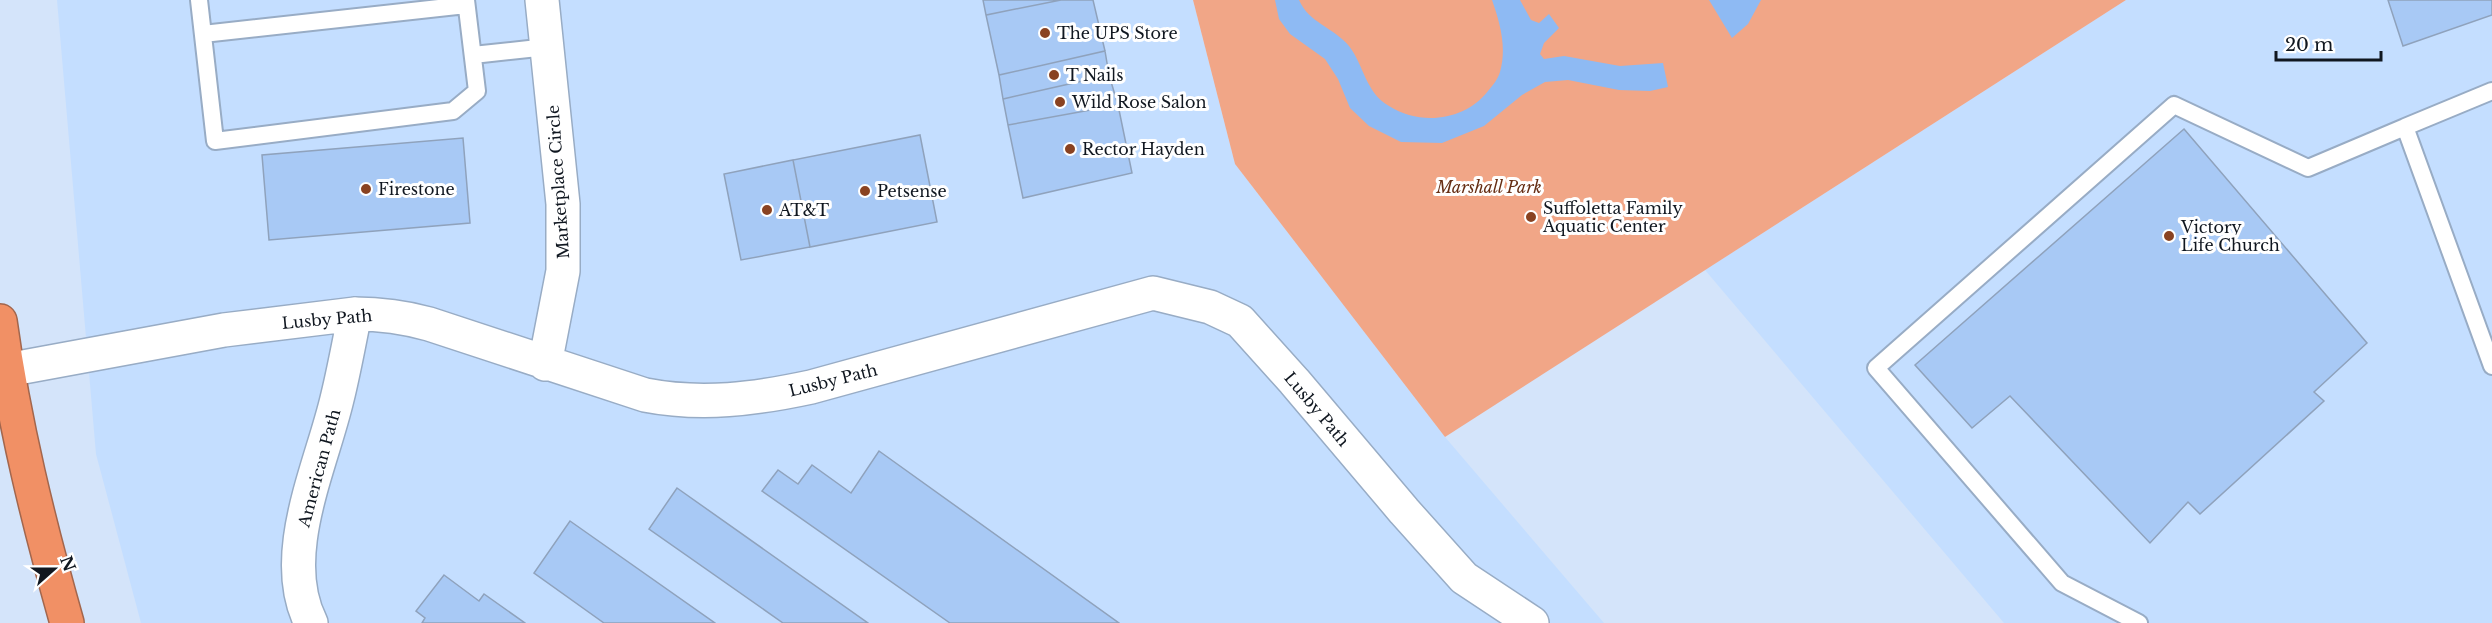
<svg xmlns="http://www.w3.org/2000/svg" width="2492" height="623" font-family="'Libre Baskerville',serif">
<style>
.built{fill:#c4deff}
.green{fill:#f1a687}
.water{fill:#8ebaf3}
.building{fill:#a8c9f5;stroke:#8fa2bc;stroke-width:1.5}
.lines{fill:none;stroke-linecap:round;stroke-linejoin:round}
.lane-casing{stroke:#98acc5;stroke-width:20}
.street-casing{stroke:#98acc5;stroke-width:36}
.highway-casing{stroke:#a2664d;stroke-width:36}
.lane{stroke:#fff;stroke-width:16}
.street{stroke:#fff;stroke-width:33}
.highway{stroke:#f19065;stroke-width:33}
.poi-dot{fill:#894221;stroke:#fff;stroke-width:2}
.labels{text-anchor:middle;stroke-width:6;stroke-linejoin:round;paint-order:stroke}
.poi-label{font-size:16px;fill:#101720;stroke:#fff;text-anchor:start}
.street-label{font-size:16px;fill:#101720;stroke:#fff}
.park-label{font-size:16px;font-style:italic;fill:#662e14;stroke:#fff}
</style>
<rect width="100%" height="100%" fill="#d4e4fa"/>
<path class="built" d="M57,0H1193L1235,164L1445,437L1604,623H141L96,454Z
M2126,0H2492V623H2004L1705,270Z"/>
<path class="green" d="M1193,0H2126L1445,437L1235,164Z"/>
<path class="water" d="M1275,0H1299C1309,23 1333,27 1349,46C1364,65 1365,92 1389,106C1420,126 1465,121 1488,91C1493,85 1498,79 1500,72C1507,47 1500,23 1492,0H1520L1531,20L1539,23L1549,14L1559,28L1544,43L1540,54L1544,59L1564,56L1620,66L1663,63L1668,87L1650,91L1619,90L1568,80L1545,82L1522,95L1484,126L1442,143L1401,142L1369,126L1350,108L1338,79L1325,59L1290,34L1279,19Z
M1709,0H1761L1748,24L1732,38Z"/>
<path class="building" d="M983,0H1061L986,15Z
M1061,0H1093L1105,51L999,75L986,15Z
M2388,0H2492V15L2403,46Z
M1105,51L1109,75L1003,99L999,75Z
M1109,75L1118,105L1008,125L1003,99Z
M1118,105L1132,173L1023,198L1008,125Z
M2184,129L2367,343L2314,392L2324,401L2200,514L2188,502L2150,543L2010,396L1972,428L1915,365Z
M920,135L937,222L810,247L793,160Z
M463,138L470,223L269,240L262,155Z
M793,160L810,247L741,260L724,174Z
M879,451L1119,623H950L762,491L778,470L798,484L812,465L851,493Z
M677,488L868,623H783L649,529Z
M570,521L715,623H604L534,573Z
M444,575L479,601L484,594L525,623H422L425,618L416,611Z"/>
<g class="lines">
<defs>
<path id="lane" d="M199,0L215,141L453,111L477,91L466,0
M203,34L466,5
M473,55L547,47
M2492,91L2405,127L2492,366
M2139,623L2062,583L1876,368L2174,105L2308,168L2405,127"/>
<path id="street" d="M542,0L563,204V271L545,364
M7,370L224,330L355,314C381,314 404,317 429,324L645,395C702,406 755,399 811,387L1153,293L1210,307L1240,321L1294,381L1404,511L1464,578L1532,623
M311,623C277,556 321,467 337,399C344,371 349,342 355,314"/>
<path id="highway" d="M0,321C14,424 39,524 67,623"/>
</defs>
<use href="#lane" class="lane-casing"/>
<use href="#street" class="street-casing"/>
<use href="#highway" class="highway-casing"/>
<use href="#lane" class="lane"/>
<use href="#street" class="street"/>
<use href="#highway" class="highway"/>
</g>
<g class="poi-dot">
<circle cx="1045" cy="33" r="6"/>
<circle cx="1054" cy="75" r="6"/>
<circle cx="1060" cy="102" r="6"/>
<circle cx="1070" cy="149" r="6"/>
<circle cx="366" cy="189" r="6"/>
<circle cx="865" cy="191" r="6"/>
<circle cx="767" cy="210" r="6"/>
<circle cx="1531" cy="217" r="6"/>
<circle cx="2169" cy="236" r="6"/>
</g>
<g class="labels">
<g class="poi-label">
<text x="1057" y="39">The UPS Store</text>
<text x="1066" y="81">T Nails</text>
<text x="1072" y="108">Wild Rose Salon</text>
<text x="1082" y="155">Rector Hayden</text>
<text x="378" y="195">Firestone</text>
<text x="877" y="197">Petsense</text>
<text x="1543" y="214">Suffoletta Family<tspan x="1543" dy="18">Aquatic Center</tspan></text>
<text x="779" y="216">AT&amp;T</text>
<text x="2181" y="233">Victory<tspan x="2181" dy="18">Life Church</tspan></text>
</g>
<g class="street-label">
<text transform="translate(558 182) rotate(-94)" y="6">Marketplace Circle</text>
<text transform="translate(327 319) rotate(-5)" y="6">Lusby Path</text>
<text transform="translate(833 380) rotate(-14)" y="6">Lusby Path</text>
<text transform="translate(1317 409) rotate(50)" y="6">Lusby Path</text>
<text transform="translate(319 468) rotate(-75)" y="6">American Path</text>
</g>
<g class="park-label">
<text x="1489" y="193">Marshall Park</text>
</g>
</g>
<g transform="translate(54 569) rotate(69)" stroke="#ffffff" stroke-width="4.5" paint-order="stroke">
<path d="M0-4.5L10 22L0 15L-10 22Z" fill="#101720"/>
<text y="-9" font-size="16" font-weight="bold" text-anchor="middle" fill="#101720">N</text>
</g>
<path d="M2276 51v9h105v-9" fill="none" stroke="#101720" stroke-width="3"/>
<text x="2285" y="51" font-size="18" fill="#101720" stroke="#ffffff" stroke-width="4.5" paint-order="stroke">20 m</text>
</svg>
